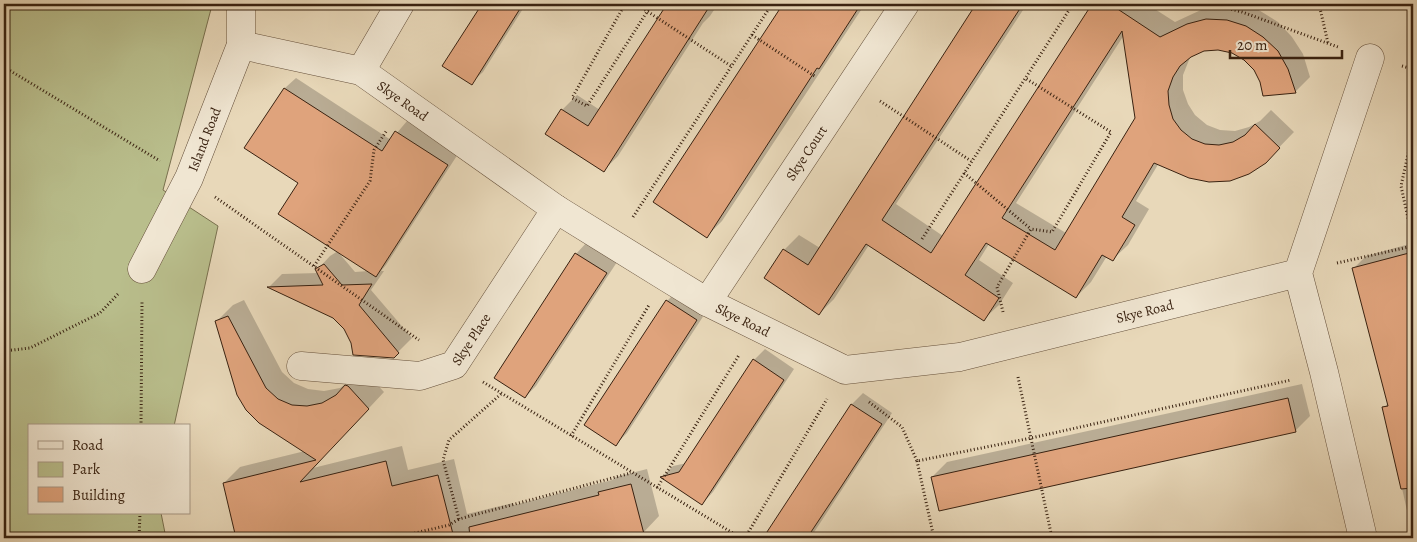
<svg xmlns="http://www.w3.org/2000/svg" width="1417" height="542" font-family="Alegreya,serif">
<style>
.green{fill:#b9be8c;stroke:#79704e}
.shadow{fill:#0003;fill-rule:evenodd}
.building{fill:#dfa37c;stroke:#392211;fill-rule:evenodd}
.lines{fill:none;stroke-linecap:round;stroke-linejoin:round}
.minor-casing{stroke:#65503b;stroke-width:29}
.path{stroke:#392211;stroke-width:3;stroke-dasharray:1 2.5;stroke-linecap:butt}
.minor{stroke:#f0e6d2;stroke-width:28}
.labels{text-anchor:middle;stroke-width:4;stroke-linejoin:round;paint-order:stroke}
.street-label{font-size:14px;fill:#392211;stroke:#f0e6d2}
</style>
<rect width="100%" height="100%" fill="#e8d8b9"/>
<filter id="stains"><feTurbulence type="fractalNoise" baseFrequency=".004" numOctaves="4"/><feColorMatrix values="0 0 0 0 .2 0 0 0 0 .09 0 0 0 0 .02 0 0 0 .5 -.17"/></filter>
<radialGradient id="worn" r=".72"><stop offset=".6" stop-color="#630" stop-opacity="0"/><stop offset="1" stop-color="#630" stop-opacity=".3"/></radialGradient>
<path class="green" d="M4,4H210L211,9L163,190L218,226L174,426H29V513H161L166,538H4Z"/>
<path class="shadow" d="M483,4H526L483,72L471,83L444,65Z
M668,4H718L710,16L703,23L618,156L603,171L562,110L577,95L600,110Z
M784,4H865L722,221L707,236L655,202Z
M978,4H1027L896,204L943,236L1093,4H1147L1175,22L1203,9L1228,4H1249L1278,22L1292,37L1303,54L1310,77L1295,92L1262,82L1255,69L1245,59L1232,51L1218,49L1204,50L1191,55L1183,75V90L1188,104L1195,115L1207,125L1220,130L1235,131L1249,127L1260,121L1271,110L1294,132L1265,162L1159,163L1136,201L1149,209L1128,245L1113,259L1107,256L1091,282L1076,297L989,244L979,260L1013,283L999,305L984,319L869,245L834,299L819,314L784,250L799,235L820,248ZM1124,35L1136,119L1066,233L1016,203Z
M296,78L391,140L407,121L458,154L386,265L381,271H384L371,290L412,338L393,357L352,343L345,329L334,317L269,287L282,274L318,273L317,270L330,256L338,251L300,182L246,148L285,88ZM339,253L369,271L355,272Z
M587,242L617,262L536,386L525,397L495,377L576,254Z
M1413,243V532L1412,533L1384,408L1388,403L1353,269L1366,256Z
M678,290L708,309L627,433L616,444L667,301Z
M244,300L282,372L294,383L308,389L324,391L340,388L364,370L384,392L313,468L402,446L408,470L454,459L467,514L513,503L514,505L612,480L616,477L647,469L659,516L643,533L620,538H238L224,483L240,467L305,451L217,321L233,305Z
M765,349L794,369L713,492L702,504L662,477L673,466L687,463L754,360Z
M1302,384L1310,416L1295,431L932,477L947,462Z
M863,393L892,413L811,537L810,538H785L771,528L852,404Z"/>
<path class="building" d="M482,4H523L472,85L442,66Z
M667,4H711L604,172L545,134L561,109L588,126Z
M783,4H861L819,69L817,68L707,238L653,202Z
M976,4H1023L882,220L931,253L1092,4H1110L1160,37L1187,24L1206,19L1227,20L1246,26L1263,37L1278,51L1288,69L1296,93L1263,96L1260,82L1254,70L1244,60L1232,53L1218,50L1204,51L1191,57L1180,66L1173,77L1168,91L1169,105L1173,119L1181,130L1192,139L1205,144L1219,145L1233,142L1245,135L1255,124L1280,148L1266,163L1249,174L1230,181L1209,182L1189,178L1154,163L1122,217L1135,225L1113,261L1102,255L1076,298L986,243L965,275L999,298L984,321L866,244L819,315L764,278L783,249L808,265ZM1122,31L1135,118L1055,250L1002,218Z
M284,88L382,151L395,131L448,165L376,277L278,214L298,183L244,148Z
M575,253L607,273L525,398L494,378Z
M1409,253L1413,269V488L1401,489L1382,407L1388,406L1352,268Z
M324,264L342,285L372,284L359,305L399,353L394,358L353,355L351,343L344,329L333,318L267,287L323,285L315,269Z
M666,300L697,320L616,446L584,425Z
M228,316L266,388L278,399L292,405L307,406L322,403L336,395L345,385L348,386L369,409L300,482L386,461L392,486L438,475L454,538H236L223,483L316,460L259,423L246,410L237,395L215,321Z
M753,359L784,380L702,505L660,477L679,472Z
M1288,398L1296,432L939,511L931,477Z
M851,404L882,424L841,487L807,538H763Z
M631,484L644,534L625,538H470L469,527L599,495L598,492Z"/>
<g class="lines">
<defs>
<g id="minor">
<path id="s1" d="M241,45L361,71L556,209L666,277L707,302L845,370L960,357L1298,273"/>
<path d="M361,71L400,4"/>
<path id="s2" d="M142,269L189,178L241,45V4"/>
<path id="s3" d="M707,302L905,4"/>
<path id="s4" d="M301,366L420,376L454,365L556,209"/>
<path d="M1363,538L1324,372L1298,273L1370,58"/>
</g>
</defs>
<use href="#minor" class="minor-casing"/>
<path class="path" d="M625,4L572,98L587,106L652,4
M636,4L731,66
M1211,4L1242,12L1338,47
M1319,4L1328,43
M752,35L816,77
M1402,66L1413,69
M4,67L160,161
M880,101L971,161
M1413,132L1401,186L1413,241
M964,173L1031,229
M215,197L419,340
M633,217L772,4
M922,239L1073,4
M1337,263L1413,246
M314,266L370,181L374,150L387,130
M1003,312L997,287L1031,229L1052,232L1111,132L1025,78
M4,351L30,348L100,313L119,293
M1018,377L1052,538
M483,382L741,538
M501,394L449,440L443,460L459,519L631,473
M869,402L902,427L917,461L1031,438L1291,380
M141,426L142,302
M571,436L649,305
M917,461L934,538
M657,488L739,355
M139,538L140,513
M394,538L449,525L459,519
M745,538L827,399"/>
<use href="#minor" class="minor"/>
</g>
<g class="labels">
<g class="street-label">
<text dy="5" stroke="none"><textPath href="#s1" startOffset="174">Skye Road</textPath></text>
<text dy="5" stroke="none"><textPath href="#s2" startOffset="144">Island Road</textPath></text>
<text dy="5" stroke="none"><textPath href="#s3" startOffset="179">Skye Court</textPath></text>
<text dy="5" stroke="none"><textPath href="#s1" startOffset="999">Skye Road</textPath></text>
<text dy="5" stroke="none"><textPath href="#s1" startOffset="579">Skye Road</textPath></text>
<text dy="5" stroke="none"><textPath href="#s4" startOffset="186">Skye Place</textPath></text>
</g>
</g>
<rect width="1417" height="542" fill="none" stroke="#e8d8b9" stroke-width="20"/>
<rect x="5" y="5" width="1407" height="532" fill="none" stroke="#392211" stroke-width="2.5"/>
<rect x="10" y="10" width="1397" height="522" fill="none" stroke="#392211"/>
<rect x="28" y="424" width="162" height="90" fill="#f0e6d2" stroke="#a79885"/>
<rect x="38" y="441" width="25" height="8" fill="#f0e6d2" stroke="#a79885"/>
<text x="72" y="450" font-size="15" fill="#392211">Road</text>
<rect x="38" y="462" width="25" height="15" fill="#b9be8c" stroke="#a79885"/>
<text x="72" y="474" font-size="15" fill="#392211">Park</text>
<rect x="38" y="487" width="25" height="15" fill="#dfa37c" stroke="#a79885"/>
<text x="72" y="500" font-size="15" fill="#392211">Building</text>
<path d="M1230 50v8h112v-8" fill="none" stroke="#392211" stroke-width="2.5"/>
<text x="1237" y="50" font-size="15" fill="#392211" stroke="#f0e6d2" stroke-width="4" paint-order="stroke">20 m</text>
<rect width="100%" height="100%" filter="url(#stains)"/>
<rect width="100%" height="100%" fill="url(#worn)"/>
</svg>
